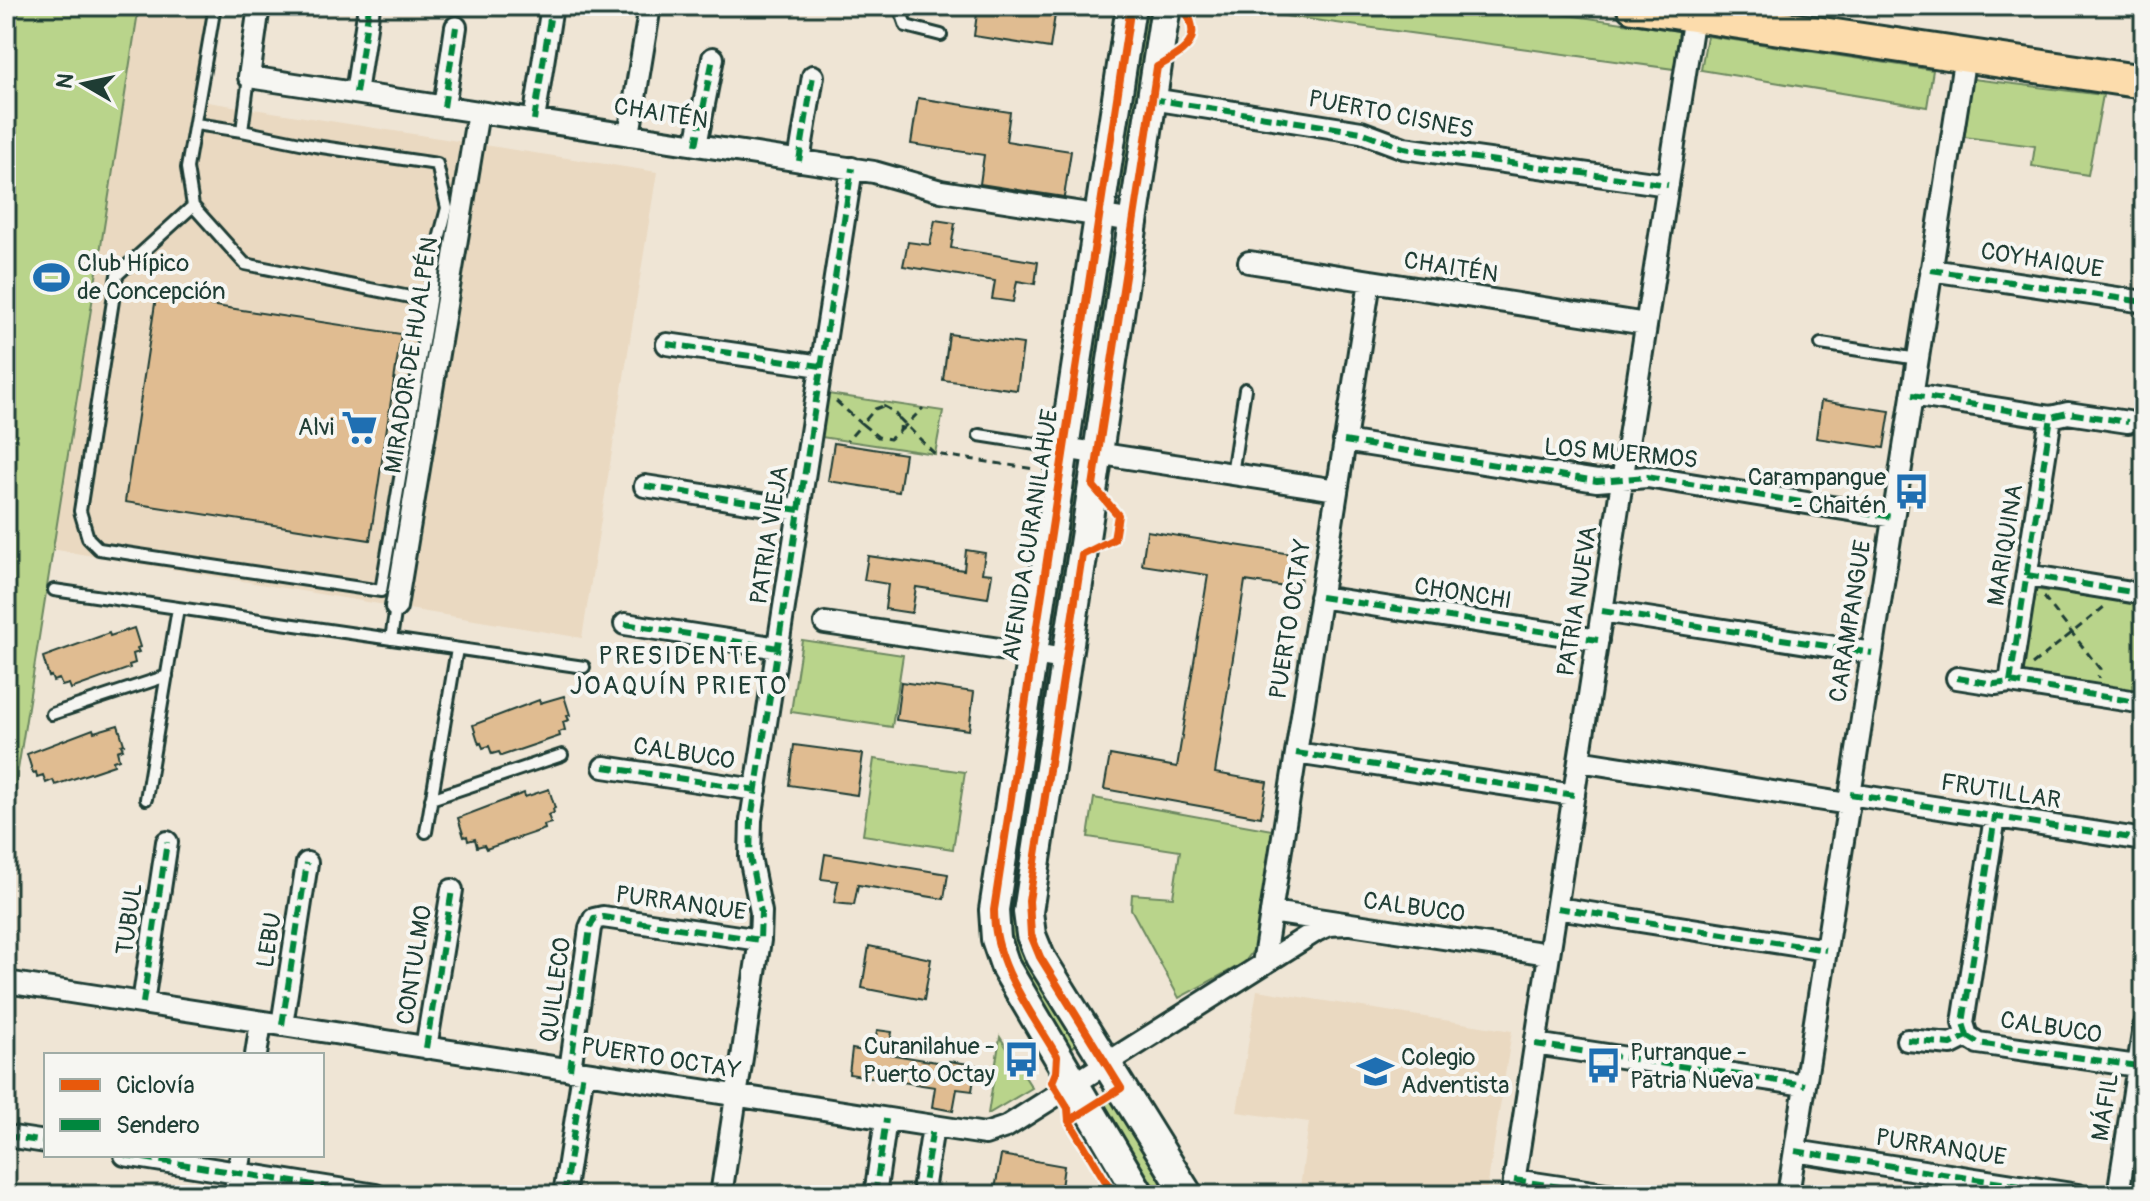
<svg xmlns="http://www.w3.org/2000/svg" width="2150" height="1201" font-family="Pangolin,sans-serif">
<style>
.built{fill:#ead9c1}
.green{fill:#b9d48b;stroke:#6c8860;stroke-width:2}
.building{fill:#e0bc91;stroke:#1f3d34;stroke-width:2}
.lines{fill:none;stroke-linecap:round;stroke-linejoin:round}
.lane-casing{stroke:#1f3d34;stroke-width:16}
.street-casing{stroke:#1f3d34;stroke-width:26}
.secondary-casing{stroke:#1f3d34;stroke-width:34}
.primary-casing{stroke:#1f3d34;stroke-width:38}
.path{stroke:#1f3d34;stroke-width:3;stroke-dasharray:8 6;stroke-linecap:butt}
.lane{stroke:#f6f6f2;stroke-width:10}
.street{stroke:#f6f6f2;stroke-width:20}
.secondary{stroke:#f6f6f2;stroke-width:28}
.primary{stroke:#fcdcac;stroke-width:32}
.quiet{stroke:#00873e;stroke-width:6;stroke-dasharray:12 6;stroke-linecap:butt}
.cycleway-casing{stroke:#f6f6f2;stroke-width:13}
.cycleway{stroke:#e8590c;stroke-width:8}
.labels{text-anchor:middle;stroke-width:8;stroke-linejoin:round;paint-order:stroke}
.street-label{font-size:24px;fill:#1f3d34;stroke:#f6f6f2}
.poi-label{font-size:24px;fill:#1f3d34;stroke:#f6f6f2;text-anchor:start}
.neighbourhood-label{font-size:26px;letter-spacing:2px;fill:#1f3d34;stroke:#f6f6f2}
</style>
<rect width="100%" height="100%" fill="#efe5d5"/>
<filter id="ink" filterUnits="userSpaceOnUse"><feTurbulence type="fractalNoise" baseFrequency=".0125" numOctaves="2"/><feDisplacementMap in="SourceGraphic" scale="16" xChannelSelector="R" yChannelSelector="G"/><feConvolveMatrix kernelMatrix="1 2 1 2 8 2 1 2 1" color-interpolation-filters="sRGB"/></filter>
<g filter="url(#ink)">
<path class="built" d="M139,6H217L201,101L657,172L582,638L51,549Z
M1257,990L1512,1031L1486,1195H1299L1309,1122L1237,1112Z"/>
<path class="green" d="M6,6H139L11,814L6,813Z
M1142,6H1154L1126,190L1118,194L1115,190Z
M1212,6H1505L1679,31L1674,69Z
M1707,36L1933,70L1927,107L1701,70Z
M1973,79L2103,95L2088,175L2032,166L2035,146L1964,137Z
M1107,250L1115,256L1090,419L1087,424L1082,423L1078,417Z
M828,394L943,411L935,454L821,437Z
M1071,482L1078,483L1081,491L1061,626L1052,632L1048,629Z
M2031,589L2144,604V694L2019,676Z
M802,640L903,655L892,727L791,712Z
M1041,687L1048,690L1015,927L1026,963L1075,1039V1045L1069,1051L1023,977L1005,931Z
M874,759L965,772L953,849L863,835Z
M1094,798L1272,830L1255,948L1244,963L1179,998L1131,909L1132,894L1173,897L1180,851L1088,837Z
M1000,1037L1032,1088L988,1114Z
M1110,1100L1114,1105L1169,1195H1157L1102,1108Z"/>
<path class="building" d="M978,6L1056,8L1050,48L974,36Z
M918,98L1010,112L1006,141L1071,151L1064,197L980,184L984,155L911,144Z
M935,220L955,223L951,248L1038,262L1035,284L1017,281L1013,302L992,299L995,281L903,266L908,242L930,245Z
M156,297L401,334L370,540L125,502Z
M949,334L1023,344L1017,390L943,380Z
M1821,401L1890,411L1884,448L1816,438Z
M834,443L905,454L899,492L828,481Z
M1147,531L1304,556L1299,589L1245,581L1215,773L1267,782L1261,817L1104,789L1110,755L1177,767L1208,575L1142,565Z
M966,550L985,553L982,573L992,574L988,598L916,587L912,613L885,609L888,584L864,580L868,556L964,570Z
M134,628L140,647L137,648L139,652L133,654L135,663L129,665L130,668L71,689L69,684L62,686L59,679L53,681L51,676L49,677L43,657L109,633L110,636Z
M901,682L974,692L969,730L896,720Z
M564,696L570,715L567,716L569,720L563,722L565,730L559,732L560,736L501,756L499,752L492,754L489,746L483,748L481,743L479,744L473,725L539,700L540,703Z
M118,725L124,744L121,745L123,749L117,751L119,759L113,761L114,765L55,785L53,780L46,783L43,775L37,777L36,772L33,773L27,754L93,729L94,732Z
M794,745L863,754L857,795L789,785Z
M549,789L555,808L553,809L554,813L548,815L551,823L544,825L545,829L486,849L484,845L477,847L475,839L468,841L467,836L464,837L458,818L524,793L525,797Z
M825,854L948,874L944,899L858,885L854,905L834,903L838,881L821,879Z
M869,946L931,959L924,1000L862,988Z
M877,1030L892,1032L888,1054L949,1064V1061L976,1065L972,1091L957,1089L953,1111L932,1107L935,1087L849,1074L852,1049L874,1053Z
M1001,1155L1064,1166L1060,1195H994Z"/>
<g class="lines">
<defs>
<path id="lane" d="M215,6L187,168L193,206L245,264L430,301L436,251L447,208L437,164L315,146L242,131L249,77
M899,6L906,26L941,35
M196,124L242,131
M193,206L117,275L80,511L88,538L99,549L381,591L430,301
M1821,344L1918,359
M979,435L1061,448
M1232,474L1245,389
M54,590L584,667
M391,639L396,607
M52,714L167,676
M146,799L178,608
M431,799L562,755
M426,832L457,649"/>
<path id="street" d="M259,6L249,77L874,172L941,191L1134,221
M356,93L369,7
M1152,99L1361,132L1404,148L1668,185
M444,107L456,27
M534,120L552,6
M629,135L650,6
M696,145L713,58
M799,161L813,76
M1249,262L1646,324
M1931,270L2144,302
M667,344L821,366
M1912,395L2051,417L2068,413L2128,422
M1344,441L1597,481L1647,477L1893,517
M1063,448L1337,490
M645,486L799,510
M2027,575L2144,594
M1320,597L1598,640
M396,607L478,112
M1602,611L1872,653
M825,623L1066,659
M625,624L778,648
M1957,678L1995,684L2010,682L2144,703
M2010,682L2051,417
M1296,753L1574,795
M1579,761L1848,804
M604,767L756,790
M1850,794L2144,840
M1557,908L1826,950
M1271,912L1549,954
M1263,964L1370,281
M6,982L985,1134L1006,1127L1316,931L1329,925L1347,924
M143,1003L167,842
M282,1025L307,863
M1967,1036L1963,1023L1995,817
M1967,1036L1978,1043L2144,1067
M1907,1040L1951,1044L1967,1036
M1535,1044L1805,1085
M426,1048L452,890
M256,1055L261,1022
M570,1070L590,928L594,919L603,917L760,940
M6,1136L46,1142
M1795,1151L2078,1195
M125,1155L376,1195
M1514,1180L1613,1195
M234,1195L241,1155
M564,1195L583,1072
M721,1195L760,940L761,912L750,857L751,820L852,168
M875,1195L886,1119
M931,1195L926,1191L924,1184L933,1127
M1512,1195L1694,15
M1788,1195L1965,55
M2118,1195L2144,1027"/>
<path id="secondary" d="M1131,6L994,910L996,939L1006,968L1140,1195
M1166,6L1028,912L1031,935L1040,957L1188,1195"/>
<path id="primary" d="M1633,6L2144,82"/>
</defs>
<use href="#lane" class="lane-casing"/>
<use href="#street" class="street-casing"/>
<use href="#secondary" class="secondary-casing"/>
<use href="#primary" class="primary-casing"/>
<path class="path" d="M836,401L862,424L847,441
M883,406C894,411 902,417 900,431L890,439L878,437L862,424L875,409Z
M899,418L935,454L1035,469
M901,430L923,408
M1117,521L1120,522
M2044,597L2100,669L2098,678
M2032,665L2104,607"/>
<use href="#lane" class="lane"/>
<use href="#street" class="street"/>
<use href="#secondary" class="secondary"/>
<use href="#primary" class="primary"/>
<path class="quiet" d="M644,6L649,7
M356,93L369,7
M1152,99L1361,132L1404,148L1668,185
M444,107L456,27
M534,120L552,6
M696,145L713,58
M799,161L813,76
M1931,270L2144,302
M667,344L821,366
M1912,395L2051,417L2068,413L2128,422
M1344,441L1597,481L1647,477L1893,517
M645,486L799,510
M2027,575L2144,594
M1320,597L1598,640
M1602,611L1872,653
M625,624L778,648
M1957,678L1995,684L2010,682L2144,703
M2010,682L2051,417
M1296,753L1574,795
M604,767L756,790
M1850,794L2144,840
M1557,908L1826,950
M143,1003L167,842
M282,1025L307,863
M1967,1036L1963,1023L1995,817
M1967,1036L1978,1043L2144,1067
M1907,1040L1951,1044L1967,1036
M1535,1044L1805,1085
M426,1048L452,890
M570,1070L590,928L594,919L603,917L760,940L761,912L750,857L751,820L852,168
M6,1136L46,1142
M1795,1151L2078,1195
M125,1155L376,1195
M1514,1180L1613,1195
M564,1195L583,1072
M875,1195L886,1119
M931,1195L926,1191L924,1184L933,1127"/>
<defs>
<path id="cycleway" d="M1069,1121L1121,1088L1040,957L1031,935L1029,901L1082,555L1114,539L1118,515L1093,486L1157,67C1186,50 1205,41 1183,6
M1114,1195L1069,1121L1068,1108L1052,1082L1056,1072L1057,1056C1030,1010 994,965 994,910L1131,6"/>
</defs>
<use href="#cycleway" class="cycleway-casing"/>
<use href="#cycleway" class="cycleway"/>
</g>
</g>
<defs>
<symbol id="stadium-bare" viewBox="-9 -9 18 18"><path d="M0-5a6.5 5 0 1 0 0 10a6.5 5 0 1 0 0-10ZM-3.5-1.8h7v3.6h-7Z" fill="#1f6fb2" stroke="#f6f6f2" stroke-width="2.5" paint-order="stroke"/></symbol>
<symbol id="supermarket-bare" viewBox="-9 -9 18 18"><path d="M-6-5.5h2.5l.6 2H6L4.5 2H-2.5L-4.4-4H-6ZM-1.5 3.2a1.3 1.3 0 1 0 .1 0ZM3 3.2a1.3 1.3 0 1 0 .1 0Z" fill="#1f6fb2" stroke="#f6f6f2" stroke-width="2.5" paint-order="stroke"/></symbol>
<symbol id="bus-bare" viewBox="-9 -9 18 18"><path d="M-5-6H5V4H4V6H2V4H-2V6H-4V4H-5ZM-3.5-4V0h7V-4ZM-3.5 1.2v1.5H-2V1.2ZM2 1.2v1.5H3.5V1.2Z" fill="#1f6fb2" stroke="#f6f6f2" stroke-width="2.5" paint-order="stroke"/></symbol>
<symbol id="school-bare" viewBox="-9 -9 18 18"><path d="M0-5L7-2L0 1L-7-2ZM-4 1L0 2.5L4 1V4Q0 6-4 4Z" fill="#1f6fb2" stroke="#f6f6f2" stroke-width="2.5" paint-order="stroke"/></symbol>
</defs>
<g fill-rule="evenodd">
<use href="#stadium-bare" x="26" y="252" width="51" height="51"/>
<use href="#supermarket-bare" x="334" y="402" width="51" height="51"/>
<use href="#bus-bare" x="1886" y="466" width="51" height="51"/>
<use href="#bus-bare" x="996" y="1034" width="51" height="51"/>
<use href="#bus-bare" x="1578" y="1040" width="51" height="51"/>
<use href="#school-bare" x="1350" y="1046" width="51" height="51"/>
</g>
<g class="labels">
<g class="street-label">
<text transform="translate(661 113) rotate(9)" y="8">CHAITÉN</text>
<text transform="translate(1391 114) rotate(11)" y="8">PUERTO CISNES</text>
<text transform="translate(2042 260) rotate(9)" y="8">COYHAIQUE</text>
<text transform="translate(1451 267) rotate(9)" y="8">CHAITÉN</text>
<text transform="translate(411 355) rotate(-81)" y="8">MIRADOR DE HUALPÉN</text>
<text transform="translate(1621 453) rotate(5)" y="8">LOS MUERMOS</text>
<text transform="translate(769 535) rotate(-81)" y="8">PATRIA VIEJA</text>
<text transform="translate(1030 535) rotate(-81)" y="8">AVENIDA CURANILAHUE</text>
<text transform="translate(2005 545) rotate(-81)" y="8">MARIQUINA</text>
<text transform="translate(1463 593) rotate(9)" y="8">CHONCHI</text>
<text transform="translate(1577 601) rotate(-81)" y="8">PATRIA NUEVA</text>
<text transform="translate(1290 619) rotate(-81)" y="8">PUERTO OCTAY</text>
<text transform="translate(1850 621) rotate(-81)" y="8">CARAMPANGUE</text>
<text transform="translate(684 753) rotate(9)" y="8">CALBUCO</text>
<text transform="translate(2001 791) rotate(9)" y="8">FRUTILLAR</text>
<text transform="translate(681 903) rotate(8)" y="8">PURRANQUE</text>
<text transform="translate(1414 907) rotate(8)" y="8">CALBUCO</text>
<text transform="translate(129 919) rotate(-82)" y="8">TUBUL</text>
<text transform="translate(269 940) rotate(-81)" y="8">LEBU</text>
<text transform="translate(414 965) rotate(-81)" y="8">CONTULMO</text>
<text transform="translate(555 990) rotate(-82)" y="8">QUILLECO</text>
<text transform="translate(2051 1027) rotate(9)" y="8">CALBUCO</text>
<text transform="translate(661 1058) rotate(9)" y="8">PUERTO OCTAY</text>
<text transform="translate(2105 1107) rotate(-81)" y="8">MÁFIL</text>
<text transform="translate(1941 1147) rotate(9)" y="8">PURRANQUE</text>
</g>
<g class="poi-label">
<text x="77" y="271">Club Hípico<tspan x="77" dy="28">de Concepción</tspan></text>
<text x="334" y="435" text-anchor="end">Alvi</text>
<text x="1886" y="485" text-anchor="end">Carampangue<tspan x="1886" dy="28">- Chaitén</tspan></text>
<text x="995" y="1054" text-anchor="end">Curanilahue -<tspan x="995" dy="28">Puerto Octay</tspan></text>
<text x="1630" y="1060">Purranque -<tspan x="1630" dy="28">Patria Nueva</tspan></text>
<text x="1401" y="1065">Colegio<tspan x="1401" dy="28">Adventista</tspan></text>
</g>
<g class="neighbourhood-label">
<text x="679" y="664">PRESIDENTE<tspan x="679" dy="30">JOAQUÍN PRIETO</tspan></text>
</g>
</g>
<rect width="2150" height="1201" fill="none" stroke="#f6f6f2" stroke-width="32"/>
<rect x="16" y="16" width="2118" height="1169" fill="none" stroke="#1f3d34" stroke-width="3" filter="url(#ink)"/>
<rect x="44" y="1053" width="280" height="104" fill="#f6f6f2" stroke="#a0aca6" stroke-width="2"/>
<rect x="60" y="1079" width="40" height="12" fill="#e8590c" stroke="#a0aca6" stroke-width="2"/>
<text x="116" y="1093" font-size="24" fill="#1f3d34">Ciclovía</text>
<rect x="60" y="1119" width="40" height="12" fill="#00873e" stroke="#a0aca6" stroke-width="2"/>
<text x="116" y="1133" font-size="24" fill="#1f3d34">Sendero</text>
<g transform="translate(84 84) rotate(279)" stroke="#f6f6f2" stroke-width="6" paint-order="stroke">
<path d="M0-6L14 30L0 20L-14 30Z" fill="#1f3d34"/>
<text y="-12" font-size="22" font-weight="bold" text-anchor="middle" fill="#1f3d34">N</text>
</g>
</svg>
